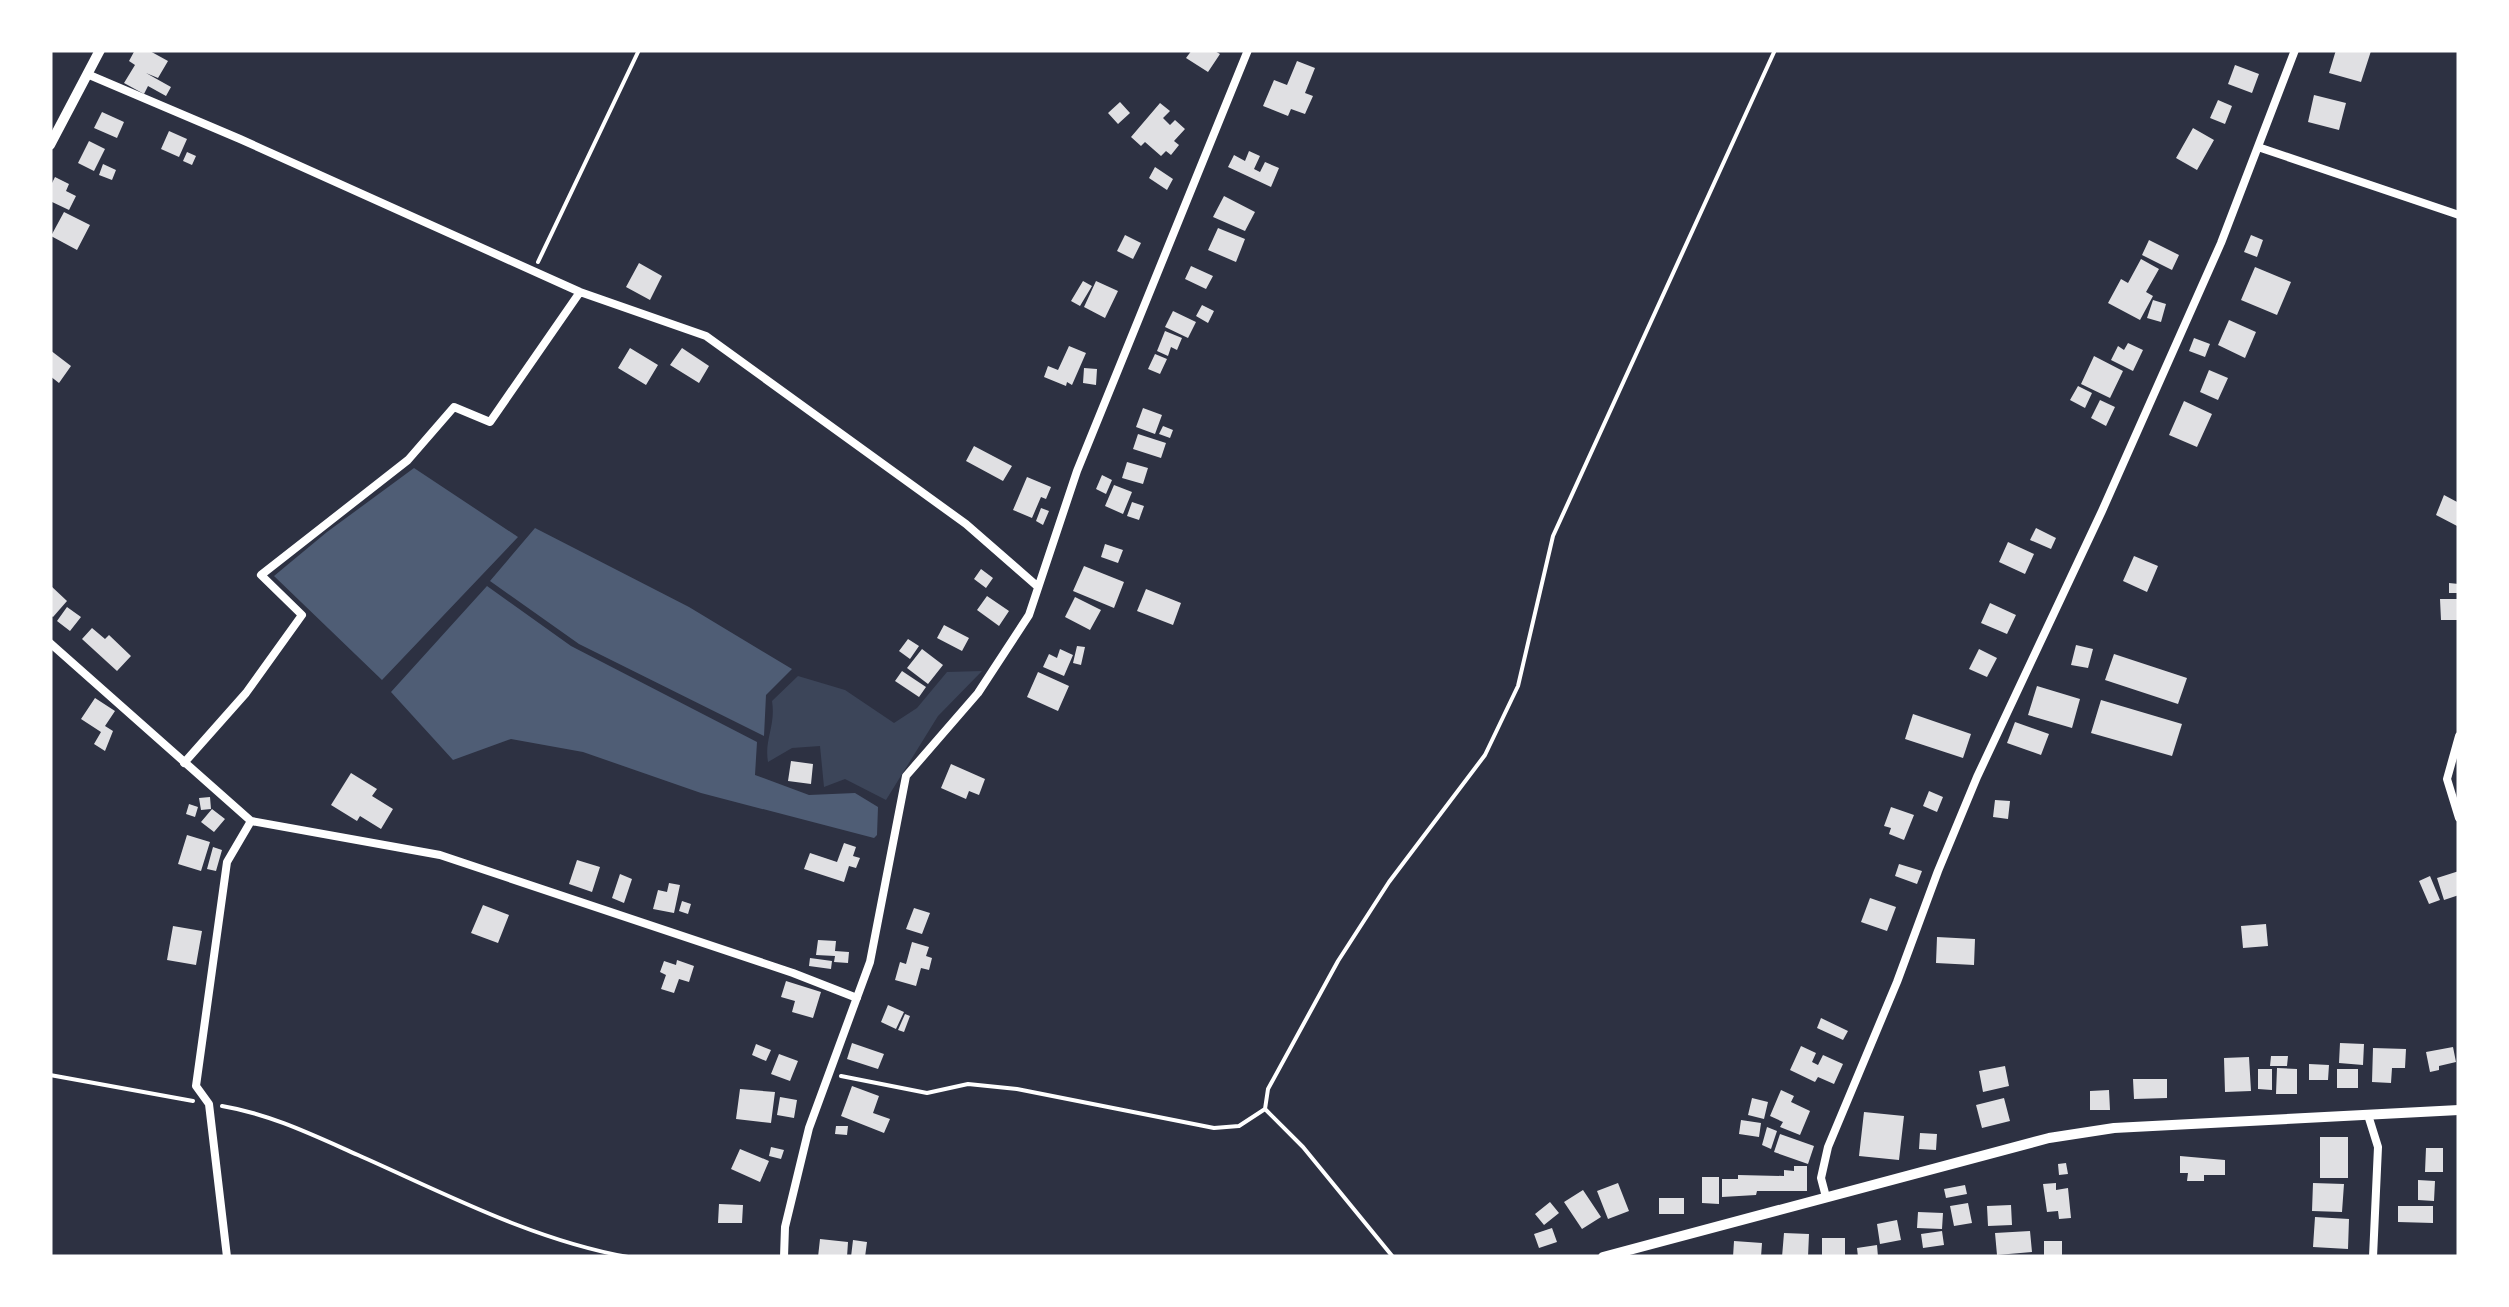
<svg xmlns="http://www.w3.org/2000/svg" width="2509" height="1307" font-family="Lora,serif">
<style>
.green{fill:#3c4559}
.water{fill:#4f5d75}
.building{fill:#e0e0e3}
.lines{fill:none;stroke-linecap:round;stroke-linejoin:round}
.path{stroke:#fff;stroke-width:4}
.minor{stroke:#fff;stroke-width:8}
.tertiary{stroke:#fff;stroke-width:10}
</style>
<rect width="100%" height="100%" fill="#2d3142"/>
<path class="green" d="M982,671L938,716L886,800L845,779L824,787L820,746L792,748L768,762C764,740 776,726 772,701L798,676L845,690L894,723L917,708L947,672Z"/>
<path class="water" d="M414,468L518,537L382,680L274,576L327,532Z
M535,528L689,607L792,669L766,695L764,736L579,644L490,581Z
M487,586L571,646L757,742L755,775L809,795L855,793L878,807L877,835L874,838L701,793L583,752L511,739L453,760L391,692Z"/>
<path class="building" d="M135,50H148L168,61L158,78L146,73L171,87L166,96L148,86L144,94L124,83L135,65L129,61Z
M1192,50H1213L1220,54L1208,72L1186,58Z
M2336,50L2371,51L2361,82L2329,73Z
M1297,61L1315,68L1305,93L1313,96L1305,114L1291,109L1288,116L1263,106L1274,80L1287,85Z
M2235,65L2259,74L2252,93L2228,84Z
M2314,95L2346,103L2339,130L2308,122Z
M2218,100L2232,106L2225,124L2210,118Z
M1120,102L1130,113L1118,124L1108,113Z
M1160,103L1170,111L1163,118L1170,125L1175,120L1185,129L1174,141L1179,145L1171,155L1166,151L1161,156L1145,142L1141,146L1131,137Z
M102,112L124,122L117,138L94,128Z
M2193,128L2214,140L2197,170L2176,158Z
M169,131L187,139L179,157L161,149Z
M89,141L105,149L94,171L78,163Z
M1249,151L1260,156L1254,169L1260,172L1265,162L1279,168L1271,187L1228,167L1234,155L1245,161Z
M187,152L196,156L192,165L183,161Z
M103,164L116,170L112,180L99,175Z
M1155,167L1173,179L1167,190L1149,178Z
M55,177L69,184L66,191L76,196L69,210L50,201V187Z
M1224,196L1255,212L1245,231L1213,217Z
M64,212L90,225L77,250L51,236Z
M1218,228L1245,239L1236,262L1208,250Z
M1125,235L1141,243L1133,259L1117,251Z
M2251,235L2263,240L2257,257L2244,252Z
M2149,240L2179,255L2172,270L2142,255Z
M2141,259L2159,269L2146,292L2153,296L2140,320L2108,303L2121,279L2128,283Z
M639,263L662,276L650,300L626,287Z
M1191,266L1213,276L1206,289L1185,279Z
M2255,267L2291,282L2277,315L2241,300Z
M1083,281L1092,286L1080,306L1071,301Z
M1096,281L1118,291L1105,318L1084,307Z
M2153,300L2166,304L2161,322L2147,318Z
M1202,305L1214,311L1208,323L1196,316Z
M1173,311L1196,322L1188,338L1165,327Z
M2229,320L2256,332L2245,358L2218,345Z
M1165,331L1182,338L1177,350L1171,347L1168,356L1157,351Z
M2194,338L2210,344L2205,357L2189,351Z
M2128,343L2143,350L2133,371L2111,360L2118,346L2124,350Z
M1069,346L1086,353L1072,385L1067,382L1066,386L1044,377L1048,366L1058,370Z
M630,348L658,365L646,385L618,368Z
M682,348L709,366L699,383L670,365Z
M50,350L71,366L59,383L50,376Z
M1155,354L1167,359L1160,374L1148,369Z
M2094,356L2123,371L2110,398L2081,384Z
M1084,368L1097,369L1096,385L1083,383Z
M2209,370L2228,378L2218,400L2200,392Z
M2078,386L2092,393L2085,408L2070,400Z
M2100,400L2115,407L2106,426L2091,418Z
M2184,401L2212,414L2197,447L2169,435Z
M1143,408L1162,415L1155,434L1136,427Z
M1163,426L1173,430L1170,438L1159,434Z
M1138,434L1166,443L1161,458L1133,449Z
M974,446L1012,466L1003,481L966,461Z
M1127,462L1148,468L1143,484L1122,478Z
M1102,475L1112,480L1106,494L1096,489Z
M1027,477L1051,487L1046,499L1041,497L1032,518L1013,510Z
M1114,485L1132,492L1123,514L1105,506Z
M2444,495L2459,503V527L2436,515Z
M1132,502L1144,506L1139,520L1127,516Z
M1041,508L1049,511L1043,525L1036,521Z
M2036,528L2056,538L2051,549L2030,540Z
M2008,542L2034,554L2025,574L1999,562Z
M1105,544L1123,550L1118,563L1101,557Z
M2134,556L2158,566L2147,592L2123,581Z
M1084,566L1124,582L1114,608L1073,591Z
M981,569L993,578L986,588L974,579Z
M2449,583L2459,584V593H2449Z
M50,585L67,601L53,617L50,615Z
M1146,589L1181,603L1173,625L1137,611Z
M987,596L1009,611L999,626L977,610Z
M1075,597L1101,610L1090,630L1065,617Z
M2440,599H2459V620H2441Z
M1990,603L2016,615L2007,634L1981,623Z
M67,607L81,617L70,631L57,621Z
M944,625L969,638L962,651L937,638Z
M92,628L105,639L109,635L131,656L117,671L82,639Z
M908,639L919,646L910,659L899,651Z
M2076,645L2093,649L2088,668L2071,665Z
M1077,646L1085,647L1081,665L1073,663Z
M922,649L943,665L928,684L907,668Z
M1060,649L1073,655L1064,676L1043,667L1049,654L1057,658Z
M1979,649L1997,658L1987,677L1969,669Z
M2114,654L2187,678L2178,704L2105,680Z
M902,671L926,687L919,697L895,681Z
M1038,672L1069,686L1058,711L1027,697Z
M2037,686L2080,699L2072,728L2028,715Z
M95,698L115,711L105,726L113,731L105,751L94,744L101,732L81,719Z
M2101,700L2182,724L2172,756L2091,733Z
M1913,714L1971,734L1963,758L1905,739Z
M2015,722L2049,734L2041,755L2007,743Z
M791,761L813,764L811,784L788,781Z
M951,764L985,779L979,795L969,791L966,799L941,788Z
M351,773L377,789L372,796L393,809L381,829L360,816L357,821L331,805Z
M1929,791L1943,797L1937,812L1923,806Z
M210,797L211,809L201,810L199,798Z
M1995,800L2010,801L2008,819L1993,817Z
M189,804L198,807L195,817L186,814Z
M1891,807L1914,815L1904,840L1889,834L1891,828L1884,826Z
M212,809L225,819L214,832L201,822Z
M187,835L210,842L201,871L178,864Z
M844,843L856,847L853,856L860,858L856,868L849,866L844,882L804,869L810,853L837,862Z
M213,847L222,850L216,871L207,869Z
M577,860L600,867L592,892L569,884Z
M1899,864L1922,871L1917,884L1895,876Z
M2459,871V895L2444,900L2437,878Z
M620,874L632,879L624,903L612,898Z
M2430,876L2440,900L2429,904L2419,881Z
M669,883L680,885L674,913L653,909L658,890L667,892Z
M1870,898L1896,907L1887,931L1861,922Z
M682,901L691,904L688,914L679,911Z
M483,905L509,915L498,943L471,933Z
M914,908L930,913L922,934L906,929Z
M2266,924L2268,946L2243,948L2241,926Z
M173,926L202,931L196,965L167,960Z
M1937,937L1975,939L1974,965L1936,963Z
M818,940L836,941L835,951L849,952L848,963L834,962L835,956L816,955Z
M912,942L929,947L926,956L932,958L929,970L921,968L916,986L895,980L900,962L906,964Z
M810,958L832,961L831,969L809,966Z
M677,960L694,966L689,982L679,979L674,993L661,989L666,975L660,972L664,961L676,965Z
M786,981L821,992L813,1018L792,1012L795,1001L781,997Z
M888,1005L904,1012L896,1029L881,1022Z
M905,1014L910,1016L904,1032L898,1030Z
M1821,1018L1848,1031L1843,1040L1817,1028Z
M852,1043L884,1054L878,1069L847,1059Z
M2340,1043L2364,1044L2363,1065L2339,1063Z
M756,1044L771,1050L766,1061L752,1055Z
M1801,1046L1816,1053L1812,1062L1818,1065L1823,1055L1843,1064L1834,1084L1818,1077L1815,1082L1790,1070Z
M2453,1047L2456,1062L2439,1066V1070L2430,1072L2426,1052Z
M2373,1048L2406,1049L2405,1068H2392L2391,1083L2372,1082Z
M779,1054L798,1061L790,1081L771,1074Z
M2271,1056H2288L2287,1066H2270Z
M2249,1057L2251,1091L2225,1092L2224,1058Z
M2309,1064L2329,1065L2328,1080H2309Z
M2005,1066L2009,1086L1983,1092L1979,1071Z
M2277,1068L2297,1069V1094H2276Z
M2258,1069H2272V1090L2258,1089Z
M2337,1069H2358V1088H2337Z
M2133,1079H2167V1098L2134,1099Z
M852,1086L879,1096L873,1113L890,1119L884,1133L841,1116Z
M740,1089L775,1092L771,1123L736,1119Z
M1781,1090L1794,1096L1791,1102L1810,1111L1800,1135L1780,1127L1783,1122L1770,1116Z
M2109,1090L2110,1110H2090V1091Z
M780,1097L797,1100L794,1118L777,1115Z
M1752,1098L1768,1102L1764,1119L1748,1115Z
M2004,1098L2010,1121L1982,1128L1976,1105Z
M1864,1112L1904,1116L1899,1160L1859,1156Z
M1741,1120L1761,1123L1759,1137L1739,1134Z
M836,1126H848L847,1135L835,1134Z
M1767,1127L1777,1131L1771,1149L1762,1145Z
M1920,1133L1937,1134L1936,1150L1919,1149Z
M1780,1134L1814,1146L1808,1164L1774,1152Z
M2320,1137H2348V1178H2320Z
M771,1147L784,1150L781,1159L769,1156Z
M2426,1148H2443V1172H2425Z
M740,1149L769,1161L760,1182L731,1169Z
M2180,1156L2225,1160V1175H2204V1181H2187L2188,1173H2180Z
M2066,1163L2068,1174L2059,1175L2058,1164Z
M1794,1166H1807V1191H1757L1756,1195L1722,1197V1179H1738V1175L1784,1176V1170L1794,1171Z
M1702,1177H1719V1204L1702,1203Z
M2418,1180L2435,1181L2434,1201L2418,1200Z
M1618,1183L1629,1211L1608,1219L1597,1191Z
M2056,1183V1190L2068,1188L2071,1218L2059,1219L2058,1211L2047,1212L2043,1184Z
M2313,1183L2344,1184L2342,1212L2312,1211Z
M1965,1185L1967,1194L1946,1198L1944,1189Z
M1583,1190L1601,1217L1582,1229L1564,1202Z
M1659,1198H1684V1214H1659Z
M1550,1202L1559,1213L1544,1225L1535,1214Z
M1968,1203L1972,1223L1954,1226L1950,1206Z
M719,1204L743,1205L742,1223H718Z
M2011,1205L2012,1225L1988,1226L1987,1206Z
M2398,1206H2433V1223L2398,1222Z
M1918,1212L1943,1213L1942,1229L1917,1228Z
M2315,1217L2349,1219L2348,1249L2313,1247Z
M1897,1220L1901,1240L1880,1244L1877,1224Z
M1552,1228L1557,1242L1539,1248L1534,1234Z
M1942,1231L1944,1245L1923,1248L1921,1234Z
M2030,1231L2032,1252L1997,1255L1995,1233Z
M1784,1233L1809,1234L1808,1257H1782Z
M1822,1238H1845V1257H1822Z
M820,1239L848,1242L847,1257H818Z
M853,1240L867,1242L865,1257H851Z
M1734,1241L1762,1243L1761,1257H1733Z
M2044,1241H2062V1257H2044Z
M1877,1245L1878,1257H1858L1857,1248Z"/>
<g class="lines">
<path class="path" d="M538,262L639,50
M50,1075L193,1101
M841,1076L927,1093L968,1084L1017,1089L1214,1128L1239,1126L1265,1109L1268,1089L1338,961L1389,882L1485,755L1518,686L1553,536L1775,50
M222,1106C270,1114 313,1135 358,1155C446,1194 533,1240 628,1257
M1265,1109L1303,1147L1393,1257"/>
<path class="minor" d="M87,74L240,139L580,292L706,336L966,524L1037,586
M2258,147L2459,215
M50,643L251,821L440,855L793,973L857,998
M2459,736L2447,779L2459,818
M184,763L246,693L302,615L261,575L408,460L454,407L490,422L580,292
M2368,1115L2378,1147L2373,1257
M1826,1197L1821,1178L1828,1147L1897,982L1938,871L1977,777L2102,511L2221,243L2295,50
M227,1257L209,1104L196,1086L227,862L251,821
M784,1257L785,1227L809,1128L870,962L906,776L978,693L1029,615L1077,471L1248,50"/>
<path class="tertiary" d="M50,145L100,50
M1603,1257L2049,1138L2114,1128L2459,1110"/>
</g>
<rect width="2509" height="1307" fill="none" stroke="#ffffff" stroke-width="105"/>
</svg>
